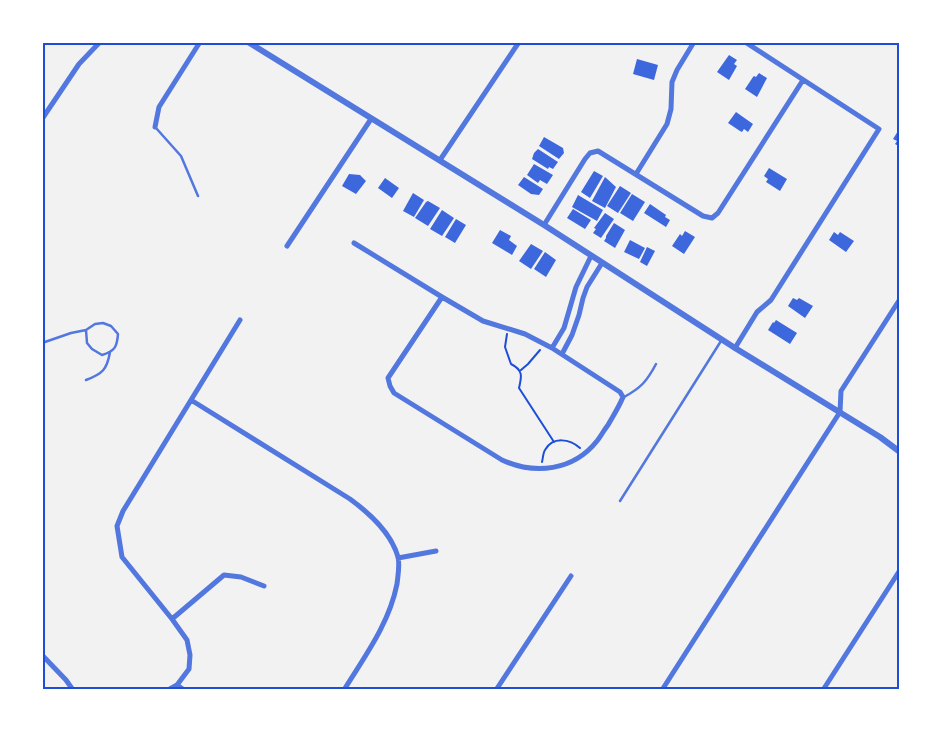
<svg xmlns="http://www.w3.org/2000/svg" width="942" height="732" font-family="'Open Sans',sans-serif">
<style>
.building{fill:#3d67dc}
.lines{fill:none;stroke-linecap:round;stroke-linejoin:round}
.path{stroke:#1d4ed8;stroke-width:2}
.service{stroke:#5277de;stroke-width:2.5}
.minor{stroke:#5277de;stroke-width:5}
.tertiary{stroke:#5277de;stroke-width:6}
.neatline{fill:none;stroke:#1d4ed8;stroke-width:2}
</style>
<rect width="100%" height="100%" fill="#f2f2f2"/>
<path class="building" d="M729,55L737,60L734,64L737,66L729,80L717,72Z
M637,59L658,65L654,80L633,74Z
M759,73L767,78L757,97L745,89L753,77L754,76L756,77Z
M736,112L753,124L748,132L744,129L742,132L740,131L728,123Z
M898,131H900V147L895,144L897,141L893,139Z
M544,137L563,148L564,153L559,159L539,146Z
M538,149L558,162L553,169L549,167L548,169L532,159L534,153Z
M534,164L553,175L547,184L540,180L538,183L527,175Z
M769,168L787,179L780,191L766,182L768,179L764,176Z
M594,171L603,176L590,198L581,192Z
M349,174L360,175L366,181L356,194L342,186Z
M524,177L543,189L539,195L531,194L518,185Z
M605,177L616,187L605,208L592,201Z
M385,178L399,188L392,198L378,188Z
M620,186L631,193L618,213L607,206Z
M413,193L424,200L414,217L403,211Z
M632,194L645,202L633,221L620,213Z
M578,195L603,210L597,221L572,207Z
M428,201L440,208L428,226L415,218L426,202Z
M650,204L666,215L665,217L670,220L666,227L644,213Z
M573,209L591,220L585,229L567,218Z
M442,210L454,218L442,236L430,229Z
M605,213L614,219L601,238L593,233L596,229L594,228Z
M456,219L466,225L455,243L445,237Z
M614,223L625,230L615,248L604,241L606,238V236Z
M500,230L511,236L509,240L517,246L512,255L492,243Z
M685,231L695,237L684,254L672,246L680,234L682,236Z
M834,232L838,235L840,232L854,241L846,252L829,240Z
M630,240L645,248L639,259L624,252Z
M531,244L543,251L531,269L519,261Z
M647,247L655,251L647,266L640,262Z
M545,252L556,260L546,277L534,269Z
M793,298L797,300L799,298L813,306L805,318L788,306Z
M776,320L797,333L790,344L768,330L773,322L774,323Z"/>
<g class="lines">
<path class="path" d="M507,334L505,347L511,364C523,370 522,376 519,388L554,442
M521,370L528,364L540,350
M542,462C543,458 543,453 545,450C553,436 570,439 580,448"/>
<path class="service" d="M156,128L181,156L198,196
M42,343L71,333L86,330L95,324L103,323L111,326L118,334C117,347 115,351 102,355L92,349L87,343L86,330
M86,380C102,374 107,370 110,352
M624,397C641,388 647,381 656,364
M620,501L721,341"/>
<path class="minor" d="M42,119L79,64L100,42
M155,127L159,107L200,42
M440,160L519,42
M636,174L667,124L671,109L672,82L677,70L694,42
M544,225L585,159L590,153L598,151L703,216L712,218L718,213L803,80
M354,243L442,297L483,321L525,334L552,348L620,392L623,397C619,407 613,416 608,425C604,430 601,436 597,441C573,471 535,475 502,460L394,393L390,386L388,378L442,297
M287,246L371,119
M552,348L564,328L576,287L591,256
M735,348L757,312L771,300L879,129L745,42
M562,354L572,335L579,315L583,298L587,287L602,263
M191,400L350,499C369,513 391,532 398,557C400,565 398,575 397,584C389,624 365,656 344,690
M398,558L436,551
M172,619L224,575L241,577L264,586
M42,655L66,680L73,690
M177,685L184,690
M168,690L177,685L189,669L190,655L187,640L172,619L122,557L117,526L123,511L240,320
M496,690L571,576
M662,690L840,412L841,391L900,299
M823,690L900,570"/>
<path class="tertiary" d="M248,42L544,225L735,348L880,437L900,452"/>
</g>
<rect width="942" height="732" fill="none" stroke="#ffffff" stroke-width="88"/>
<rect x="44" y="44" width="854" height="644" class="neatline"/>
</svg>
